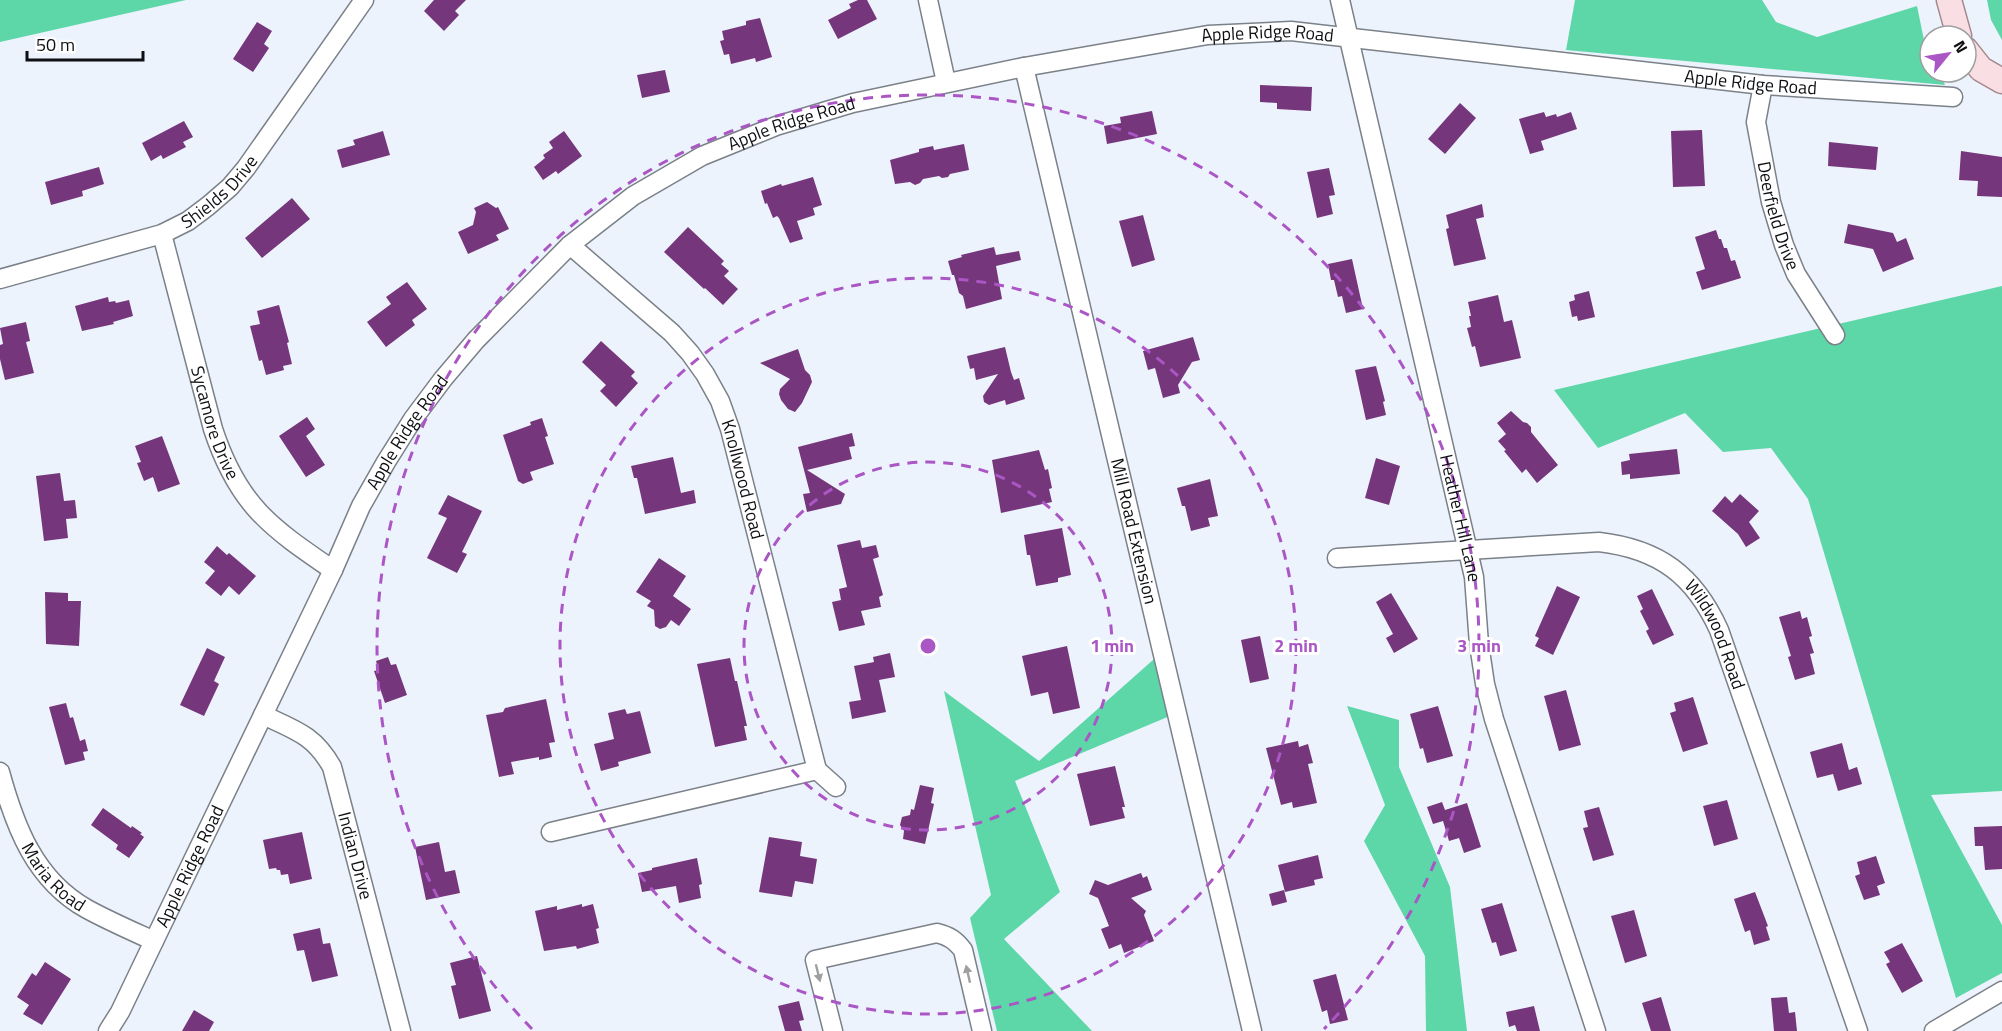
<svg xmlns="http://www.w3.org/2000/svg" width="2002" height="1031" font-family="'Titillium Web',sans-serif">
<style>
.forest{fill:#5ed7a8}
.building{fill:#75367b}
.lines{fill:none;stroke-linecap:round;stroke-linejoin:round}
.minor-casing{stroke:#7b8188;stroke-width:21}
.major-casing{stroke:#a4888e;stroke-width:27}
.minor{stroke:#fff;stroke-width:18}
.major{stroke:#f9dfe3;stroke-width:24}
.oneway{fill:#9e9fa0}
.ring{fill:none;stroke:#ab56c5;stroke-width:3;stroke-dasharray:10 8}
.labels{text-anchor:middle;stroke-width:6;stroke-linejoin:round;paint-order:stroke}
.street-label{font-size:18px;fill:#0d0f12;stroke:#fff}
.centre{fill:#ab56c5;stroke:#fff;stroke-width:3}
.ring-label{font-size:18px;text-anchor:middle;font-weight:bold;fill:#ab56c5;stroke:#fff;stroke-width:6;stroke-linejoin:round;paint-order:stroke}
</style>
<rect width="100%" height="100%" fill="#edf3fc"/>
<path class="forest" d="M0,0H186L0,42Z
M1575,0H1762L1776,22L1817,37L1917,6L1924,40L1930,53V72H1939L1945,85L1566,50Z
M1987,0H2002V40L1991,20Z
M2002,286V791L1931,795L2002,925V973L1956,998L1808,499L1771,448L1723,452L1685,413L1598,448L1554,390Z
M1162,652L1177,713L1015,781L1060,892L1004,939L1092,1031H997L970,918L991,895L944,691L1039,761Z
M1347,706L1399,720V767L1450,887L1467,1031H1426L1425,956L1364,841L1385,805Z"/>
<path class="building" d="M434,0H466L455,11L459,15L444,31L424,11Z
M858,0H867L877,19L838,39L828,20L851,8L849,4Z
M760,18L772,57L756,62L755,58L731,64L729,54L724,55L720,41L724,40L722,31L746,25V21Z
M257,22L272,31L264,44L269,48L253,72L233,59Z
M665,70L670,92L642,98L637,75Z
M1260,85L1312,87L1311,111L1277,109V103L1260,102Z
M1460,103L1476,118L1445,154L1428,139Z
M1152,111L1157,134L1107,144L1104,126L1121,123L1120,117Z
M1544,112L1546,117L1556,114L1557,117L1571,112L1577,129L1541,141L1544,150L1530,154L1519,119Z
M184,121L193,137L183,142L186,147L163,159L161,155L151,161L142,143Z
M1702,130L1705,186L1673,187L1671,131Z
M383,131L390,155L342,168L337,150L355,145L353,140Z
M564,131L582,156L558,174L556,171L543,180L534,167L545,158L543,155L553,148L549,142Z
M1829,142L1878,147L1876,170L1828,166Z
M964,144L969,170L950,174L948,177L942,178L939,176L923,179L920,183L915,185L910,182L895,184L890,160L919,152V149L933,146L934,150Z
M1961,151L2002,157V197L1977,196L1978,181L1959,180Z
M99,167L104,184L82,191L83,196L51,205L45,182Z
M1329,168L1335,195L1329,196L1333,214L1317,218L1307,172Z
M813,177L822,205L813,208L815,215L797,221L803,239L790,243L779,218L777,216L773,218L767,203L765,204L761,191L781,184L782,186Z
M292,198L310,219L262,258L245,238Z
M487,202L496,208L498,207L509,229L496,235L499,240L468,254L458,232L473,225L476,212L474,208Z
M1482,204L1484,217L1476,219L1486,259L1454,266L1446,229L1449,228L1446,215Z
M1143,215L1155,260L1132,267L1119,221Z
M1848,224L1893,233L1897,242L1906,238L1914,259L1883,272L1873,249L1844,243Z
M688,227L724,261L721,264L729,271L724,276L738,289L723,305L705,288L704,289L664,252Z
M1716,230L1719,239H1721L1724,248H1727L1731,261L1735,260L1741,278L1702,290L1696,272L1705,269L1695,237Z
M994,247L996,255L1019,251L1021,260L996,266L1002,299L966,309L963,296L959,293L954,275H952L948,261L962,257L961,255Z
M1352,259L1363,309L1346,313L1342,296L1338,297L1334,280H1331L1328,264Z
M407,282L427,309L412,320L415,325L386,347L367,322L391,304L386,297Z
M1589,291L1595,317L1578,321L1577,316L1572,317L1569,302L1575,300L1574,295Z
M1498,295L1504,322L1512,320L1521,358L1480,367L1475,346L1472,347L1467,328L1471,327L1469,316H1471L1468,302Z
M108,297L109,302L115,301L116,303L129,300L133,316L113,322L114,324L82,331L75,306Z
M279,305L289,342L287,343L292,364L283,366L284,370L266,375L262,360L259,361L250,326L260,324L257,311Z
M26,322L30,341L26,342L34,373L5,380L0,359V345L3,344L0,328Z
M1193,337L1200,360L1192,362L1178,385L1180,393L1163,398L1155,368L1148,370L1143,351Z
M601,341L635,372L631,376L638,383L616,407L600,391L606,385L582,362Z
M1005,347L1011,372L1014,380L1019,378L1025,399L1006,405L1005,400L989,405L984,402L983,396L998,374L976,380L974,368L970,369L967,356Z
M798,349L805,370L810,375L812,382L802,403L795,412L788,409L781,400L779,394L780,389L790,379L760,363Z
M1376,366L1385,401L1383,402L1386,415L1366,420L1355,370Z
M1511,411L1523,422L1527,423L1531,427V432L1558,465L1537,483L1526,469L1522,473L1504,451L1506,450L1498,441L1506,434L1497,423Z
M307,417L315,429L306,436L325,465L306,477L279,436Z
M542,418L548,436L545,437L554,464L530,472L533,480L523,484L518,481L503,435L531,425L530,422Z
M852,433L855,446L849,447L852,459L807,470L845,494L841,504L807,512L803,494L810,493L798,447Z
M162,436L180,484L158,492L153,477L144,481L137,463L141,462L135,446Z
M1677,449L1680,474L1630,479V474L1622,475L1621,462L1630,460L1629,454Z
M1039,450L1045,470L1048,469L1052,488L1049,489L1052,502L1001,513L992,460Z
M673,457L681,493L694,490L696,503L645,514L637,478H634L631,466Z
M1376,458L1400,466L1389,505L1365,498Z
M60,473L64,501L75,500L77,518L66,519L68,538L44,541L36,476Z
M1210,479L1218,516L1208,518L1210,526L1191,531L1185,506H1182L1177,488Z
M1740,494L1759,511L1749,522L1760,538L1746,547L1738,534L1712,511L1725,496L1732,503Z
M448,495L482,511L462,552L467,554L457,573L427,558L447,518L438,514Z
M1062,528L1071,575L1058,578V582L1036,586L1030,555H1027L1024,535Z
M860,540L862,548L876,545L879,557L873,559L883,595L879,597L881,607L861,611L865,625L839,631L832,602L841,600L839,589L847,587L837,545Z
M217,546L227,555L229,553L256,576L239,595L229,586L221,596L205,583L215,571L204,562Z
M659,558L686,576L673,596L691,609L679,626L671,620L666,627L660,629L655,626L654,610L647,606L651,601L636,592Z
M1557,586L1580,597L1553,655L1535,646L1539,638L1535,636Z
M1652,589L1674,635L1653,645L1646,631L1649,629L1640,611L1643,609L1637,596Z
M45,592L68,593V601H81L79,646L46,644Z
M1391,593L1418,639L1394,653L1386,638L1393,634L1376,602Z
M1800,611L1802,619L1807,617L1812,636L1809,637L1814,653L1810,654L1815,674L1795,680L1788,657L1791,656L1779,617Z
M1260,636L1269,679L1250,683L1241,640Z
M1067,646L1080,708L1053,714L1048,692L1031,696L1022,656Z
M207,648L225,657L214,681L219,684L204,716L180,705Z
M890,653L895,677L879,680L886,712L852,719L849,702L861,700L854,666L874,662L873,657Z
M388,657L391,665L396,664L407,695L385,703L374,671L379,670L376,661Z
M730,658L735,681H737L747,726H744L747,740L715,747L697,664Z
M1566,690L1581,745L1559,751L1544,696Z
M1693,697L1708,744L1683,752L1670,713L1676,711L1674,703Z
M546,699L555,742L549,743L552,757L539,760V757L511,762L514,774L499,777L486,715L503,712L505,708Z
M66,703L70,718L73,717L80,741L85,739L88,751L83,752L85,760L65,765L49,707Z
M1438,706L1453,756L1427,763L1423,748L1420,749L1410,714Z
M625,709L627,714L640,711L651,753L618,762L619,766L601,771L594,744L614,739L608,713Z
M1298,741L1299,747L1308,744L1313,763L1308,764L1317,803L1293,808L1292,802L1281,805L1266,748Z
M1842,743L1849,770L1857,767L1862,784L1838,791L1833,774L1817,778L1810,752Z
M1115,766L1125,807H1122L1125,818L1090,826L1077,774Z
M920,785L934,788L931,803L934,804L925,844L903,839L904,831L900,825L902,817L910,815L911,809L914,810Z
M1727,800L1738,839L1714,846L1703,806Z
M1442,802L1445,810L1467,803L1481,847L1464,853L1459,838L1449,841L1443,821L1433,824L1427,807Z
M1599,807L1614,855L1593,861L1583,828L1588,827L1584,811Z
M103,808L131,828L132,826L142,833L140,834L144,837L129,858L116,849L118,845L91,825Z
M2002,826V869L1985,870L1983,846H1975L1974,827Z
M302,832L312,879L290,884L288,874L281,875L280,870H277L276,868L269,869L263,840Z
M769,837L802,842L800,856L817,859L813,884L795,881L792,897L759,892Z
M439,842L445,872L455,870L460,893L426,900L415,847Z
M1318,855L1323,878L1314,880L1315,885L1285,892L1278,865Z
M1876,856L1885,883L1877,886L1880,895L1864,900L1855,876L1860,874L1857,862Z
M697,858L702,884L699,885L701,898L679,903L676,886L642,892L638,873L652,870V868Z
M1141,873L1143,878L1147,876L1152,890L1131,898L1146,911L1144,915L1154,941L1124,953L1121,944L1109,949L1101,929L1109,926L1098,898L1089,894L1095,880L1108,885Z
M1284,890L1287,902L1272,906L1269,894Z
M1755,892L1768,926L1766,927L1770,940L1754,945L1750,930L1745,932L1734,899Z
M1502,903L1517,951L1500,956L1496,942L1492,943L1481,909Z
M582,904V907L593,904L599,928L596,929L599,943L577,949L576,946L544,951L535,911L557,906V910Z
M1634,910L1647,956L1625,963L1611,916Z
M320,928L323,944L330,943L338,976L312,982L304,950L297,951L293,934Z
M1902,943L1923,981L1902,993L1886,964L1890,962L1884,952Z
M477,956L491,1011L459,1019L451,986L456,985L450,963Z
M45,962L71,979L42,1025L23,1014L29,1005L17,997L32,973L36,976Z
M1336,974L1348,1020L1330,1024L1327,1010L1322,1012L1313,980Z
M1661,997L1671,1031H1651L1642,1003Z
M1787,997L1789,1013L1795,1012L1797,1031H1774L1771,998Z
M799,1001L804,1020L799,1021L802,1031H785L778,1006Z
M1534,1006L1540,1031H1517L1515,1025L1509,1027L1506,1012Z
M194,1010L214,1022L209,1031H182Z"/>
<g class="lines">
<defs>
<g id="minor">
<path d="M928,0L946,82"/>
<path id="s1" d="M1340,0L1474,577L1479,644L1485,684L1494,719L1596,1031"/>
<path id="s2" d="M1024,67L1252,1031"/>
<path id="s3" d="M1763,85L1756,122L1771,202L1784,245L1796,274L1835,335"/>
<path id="s4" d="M162,234L213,429C238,505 270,527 333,570"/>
<path id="s5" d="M570,245L672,333L690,353L705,374L720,401L730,429L817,770"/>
<path id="s6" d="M0,279L162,234L188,221L208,206L230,187L246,168L364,0"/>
<path id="s7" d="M1337,558L1599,542C1659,549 1694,575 1719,630L1858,1031"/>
<path id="s8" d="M263,715C295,730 314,735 332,767L401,1031"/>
<path id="s9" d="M0,772C15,827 35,880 87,909C109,921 132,931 154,941"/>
<path d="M551,832L817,770L836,787"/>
<path id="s10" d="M108,1031L120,1012L154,941L333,570L361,506L386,462L413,419L443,379L476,340L570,245L633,196L702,156L776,126L853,103L1024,67L1208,35L1291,31L1763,85L1953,97"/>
<path d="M833,1031L815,960L937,933C949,936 955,940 963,950L982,1031"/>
<path d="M1934,1031L2002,991"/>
</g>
<path id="major" d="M1949,0L1959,36
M1966,50L1981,69L2002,81"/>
</defs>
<use href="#minor" class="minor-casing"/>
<use href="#major" class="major-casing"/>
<use href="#minor" class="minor"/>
<use href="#major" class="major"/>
</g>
<defs><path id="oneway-solid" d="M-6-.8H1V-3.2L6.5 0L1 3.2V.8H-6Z" transform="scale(1.5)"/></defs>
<g class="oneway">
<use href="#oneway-solid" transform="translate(818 973) rotate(76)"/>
<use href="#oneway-solid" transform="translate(968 974) rotate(-103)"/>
</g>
<g class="ring">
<circle cx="928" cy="646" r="184"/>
<circle cx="928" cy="646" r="368"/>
<path d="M532 1029A551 551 0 1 1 1324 1029"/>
</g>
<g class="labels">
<g class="street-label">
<text dy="6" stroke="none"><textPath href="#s10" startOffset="1660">Apple Ridge Road</textPath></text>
<text dy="6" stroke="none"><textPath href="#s10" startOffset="2146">Apple Ridge Road</textPath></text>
<text dy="6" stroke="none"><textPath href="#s10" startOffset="1174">Apple Ridge Road</textPath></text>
<text dy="6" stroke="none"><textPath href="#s6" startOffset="240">Shields Drive</textPath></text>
<text dy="6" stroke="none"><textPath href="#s3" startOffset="134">Deerfield Drive</textPath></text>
<text dy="6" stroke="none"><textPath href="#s4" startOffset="196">Sycamore Drive</textPath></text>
<text dy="6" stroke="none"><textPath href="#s10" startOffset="670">Apple Ridge Road</textPath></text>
<text dy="6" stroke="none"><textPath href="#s5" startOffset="300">Knollwood Road</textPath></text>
<text dy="6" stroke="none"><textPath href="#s1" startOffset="532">Heather Hill Lane</textPath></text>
<text dy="6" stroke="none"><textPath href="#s2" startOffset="477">Mill Road Extension</textPath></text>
<text dy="6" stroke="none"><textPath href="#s7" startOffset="422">Wildwood Road</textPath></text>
<text dy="6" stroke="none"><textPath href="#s8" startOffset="180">Indian Drive</textPath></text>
<text dy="6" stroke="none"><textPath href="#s10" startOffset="184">Apple Ridge Road</textPath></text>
<text dy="6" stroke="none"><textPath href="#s9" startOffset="120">Maria Road</textPath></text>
</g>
</g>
<circle cx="928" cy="646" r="9" class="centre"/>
<g class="ring-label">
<text x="1112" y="652">1 min</text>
<text x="1296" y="652">2 min</text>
<text x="1479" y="652">3 min</text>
</g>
<g transform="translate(1948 54) rotate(60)"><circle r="28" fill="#ffffff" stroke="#9e9fa0" stroke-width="1.5"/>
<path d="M0-4.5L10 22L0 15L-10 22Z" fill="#ab56c5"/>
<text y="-9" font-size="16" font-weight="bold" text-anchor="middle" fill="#0d0f12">N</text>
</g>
<path d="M27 51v9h116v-9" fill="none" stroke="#0d0f12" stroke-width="3"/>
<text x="36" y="51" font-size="18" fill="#0d0f12" stroke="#ffffff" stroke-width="4.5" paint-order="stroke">50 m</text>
</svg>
